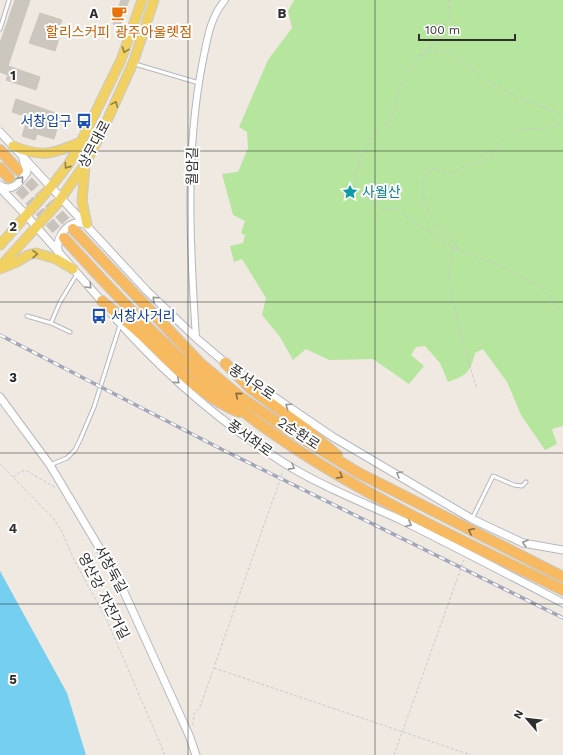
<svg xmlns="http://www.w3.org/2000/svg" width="563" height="755" font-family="'Work Sans','Noto Sans KR',sans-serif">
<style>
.green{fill:#b6e59e}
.water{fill:#75cff0}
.building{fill:#cbc7bf;stroke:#cbc5ba}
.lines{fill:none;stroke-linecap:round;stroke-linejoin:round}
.trunk-tunnel{stroke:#c8c4bd;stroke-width:10;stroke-dasharray:10 5;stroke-linecap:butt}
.service-casing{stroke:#b4b7c1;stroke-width:5}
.minor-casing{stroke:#b4b7c1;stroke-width:8}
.tertiary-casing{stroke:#b4b7c1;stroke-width:9}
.primary-casing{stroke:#c9c9c9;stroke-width:11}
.trunk-casing{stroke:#c9c9c9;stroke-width:12}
.path{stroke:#c9c9c9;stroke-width:1;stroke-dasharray:3 2;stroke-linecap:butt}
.service{stroke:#fff;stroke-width:3}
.minor{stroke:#fff;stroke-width:6}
.tertiary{stroke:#fff;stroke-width:7}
.primary{stroke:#f2d163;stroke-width:9}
.trunk{stroke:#f8ba60;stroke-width:10}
.rail-casing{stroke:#a3a6b8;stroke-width:3.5}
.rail{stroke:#fff;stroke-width:2;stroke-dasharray:6;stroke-linecap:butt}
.oneway{stroke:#908048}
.oneway2{stroke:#969696}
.oneway3{stroke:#896d44}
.grid{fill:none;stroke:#2e2e2e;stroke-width:1;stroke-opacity:0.55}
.labels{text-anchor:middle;stroke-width:4;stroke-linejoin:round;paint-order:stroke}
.food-label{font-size:14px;fill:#c56008;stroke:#fff}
.transit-label{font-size:14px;fill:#164399;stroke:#fff;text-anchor:end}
.street-label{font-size:14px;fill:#2e2e2e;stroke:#fff}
.culture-label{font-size:14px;fill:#0d838f;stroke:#fff;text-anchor:start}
.grid-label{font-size:13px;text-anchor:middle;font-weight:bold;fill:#2e2e2e;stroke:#fff;stroke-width:4;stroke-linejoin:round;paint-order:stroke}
</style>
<rect width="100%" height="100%" fill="#efe9e1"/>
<path class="green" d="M294,0H563V426L552,429L557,444L545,450L521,415L507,382L483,349L475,353C470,373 467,375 448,382L440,363L425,346L416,347L411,355L424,366L409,384L373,359L329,360L306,349L293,360L280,337L262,315L266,298L242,259L234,262L230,246L243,243L245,235L241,233L245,221L233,215L222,174L238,172L248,148L247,132L239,127L268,60L292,28L288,11Z"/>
<path class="water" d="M0,571L67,693L86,755H0Z"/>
<path class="building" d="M15,0H30L8,66L40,77L36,90L6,80L8,75L0,72V43Z
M121,0H129L120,26L113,24Z
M40,13L62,20L56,37L59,38L55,51L29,43Z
M16,99L61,115L54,139L37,134L35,140L22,136L28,117L12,112Z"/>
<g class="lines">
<path class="trunk-tunnel" d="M18,170L73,229
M9,178L64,238"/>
<defs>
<path id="service" d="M0,29L9,0
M135,64L199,83
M27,316L51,323L70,332
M51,323L60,302L77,274
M50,465L67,458L75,450L80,440L94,407L120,325
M472,519L493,476L514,485L522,486L526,482"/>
<path id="minor" d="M196,338C190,247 185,155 202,65C207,41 209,19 225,0"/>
<path id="tertiary" d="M0,132L147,291L196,338L229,366
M0,185C12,194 21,181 27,172L23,159
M0,188L26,215L105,305
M58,250C56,236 70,218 84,224
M111,313C161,371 220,422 284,463C321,486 362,502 401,520C456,547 509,575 563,603
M239,373L333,437L472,519L523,543L563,550
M0,397L50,465L119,581L189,735L196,755"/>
<path id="primary" d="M13,146C43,158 52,154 81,142
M85,167L82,201L87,224
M0,245L50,188L68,165L81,142L121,60L142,0
M0,267L57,204L85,164L101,134L133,63L154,0
M0,269L17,262L28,255L36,253L56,259L73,269"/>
<path id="trunk" d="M0,150L18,170
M0,168L9,178
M73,229L200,363L243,399L287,429L357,472L563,577
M64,238C122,302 180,364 249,416C344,488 456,537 563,590
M102,301C115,312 129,323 142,335C172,363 200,397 239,412
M225,363L251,389L306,429L337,455"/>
</defs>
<use href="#service" class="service-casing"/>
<use href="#minor" class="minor-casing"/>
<use href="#tertiary" class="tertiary-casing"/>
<use href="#primary" class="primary-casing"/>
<use href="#trunk" class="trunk-casing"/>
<path class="path" d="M450,0L449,4L450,19L442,26L435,42L416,59L399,89L395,109L389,121L373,136L363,152L355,175L356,190L359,194L373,200L382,209H395L453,248L506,268L542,289L563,314
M420,56C430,51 439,48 450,52L487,81L517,97L558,113L563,117
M453,248L448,272L461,338L477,389
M457,249C456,238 447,237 441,231C429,218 411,180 433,169C439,169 446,173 451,172C456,172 461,168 465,166C476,162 484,164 492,154C500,146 505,135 516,131C530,125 550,134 563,121
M0,464L54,519L62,532L75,562L106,618L165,755
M13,477L22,471H27L56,488
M214,668L471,755
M193,725L194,714L200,707L283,471
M394,755L464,560"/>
<use href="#service" class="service"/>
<use href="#minor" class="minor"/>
<use href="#tertiary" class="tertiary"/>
<use href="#primary" class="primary"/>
<use href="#trunk" class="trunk"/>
<defs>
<path id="rail" d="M0,335L225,451L563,618"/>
</defs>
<use href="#rail" class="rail-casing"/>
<use href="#rail" class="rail"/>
</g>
<defs><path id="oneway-chevron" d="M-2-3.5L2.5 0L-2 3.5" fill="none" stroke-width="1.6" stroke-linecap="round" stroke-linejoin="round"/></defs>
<g class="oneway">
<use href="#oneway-chevron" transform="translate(125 50) rotate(111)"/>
<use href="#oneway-chevron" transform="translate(115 104) rotate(-66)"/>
<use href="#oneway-chevron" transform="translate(67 166) rotate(125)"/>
<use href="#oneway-chevron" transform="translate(35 254) rotate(-1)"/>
</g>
<g class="oneway2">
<use href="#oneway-chevron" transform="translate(21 179) rotate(-51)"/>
<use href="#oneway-chevron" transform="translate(89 286) rotate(47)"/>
<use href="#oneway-chevron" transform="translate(155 299) rotate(-136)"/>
<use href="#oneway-chevron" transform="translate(177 381) rotate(41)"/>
<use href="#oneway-chevron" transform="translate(288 406) rotate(-146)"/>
<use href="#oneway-chevron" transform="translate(292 467) rotate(29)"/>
<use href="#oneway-chevron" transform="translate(399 474) rotate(-150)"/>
<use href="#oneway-chevron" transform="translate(409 524) rotate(27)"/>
<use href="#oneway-chevron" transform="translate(525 543) rotate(-163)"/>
</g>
<g class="oneway3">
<use href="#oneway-chevron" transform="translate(238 395) rotate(-140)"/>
<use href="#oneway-chevron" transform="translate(340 476) rotate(31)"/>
<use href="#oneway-chevron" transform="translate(471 531) rotate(-153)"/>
</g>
<path class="grid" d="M188,0V755M375,0V755M0,151H563M0,302H563M0,453H563M0,604H563"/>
<defs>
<symbol id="cafe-bare" viewBox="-9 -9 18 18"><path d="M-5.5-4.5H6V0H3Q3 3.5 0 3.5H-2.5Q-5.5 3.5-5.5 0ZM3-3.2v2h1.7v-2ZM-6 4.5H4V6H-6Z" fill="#e8710a" stroke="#fff" stroke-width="2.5" paint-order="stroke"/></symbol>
<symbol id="bus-bare" viewBox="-9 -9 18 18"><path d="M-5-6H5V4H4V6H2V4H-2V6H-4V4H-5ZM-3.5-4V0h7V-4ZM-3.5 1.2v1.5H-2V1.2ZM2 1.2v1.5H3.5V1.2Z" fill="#1a4fb4" stroke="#fff" stroke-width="2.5" paint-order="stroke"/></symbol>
<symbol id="sight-bare" viewBox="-9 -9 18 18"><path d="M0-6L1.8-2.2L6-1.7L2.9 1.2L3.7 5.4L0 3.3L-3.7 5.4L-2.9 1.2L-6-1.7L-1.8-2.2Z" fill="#0f9aa8" stroke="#fff" stroke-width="2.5" paint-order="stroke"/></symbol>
</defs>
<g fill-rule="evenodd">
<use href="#cafe-bare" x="108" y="2" width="22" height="22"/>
<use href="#bus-bare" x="73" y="110" width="22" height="22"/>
<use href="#sight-bare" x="339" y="181" width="22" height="22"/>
<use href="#bus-bare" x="88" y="305" width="22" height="22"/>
</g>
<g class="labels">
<g class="food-label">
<text x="119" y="37">할리스커피 광주아울렛점</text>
</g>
<g class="transit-label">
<text x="72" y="126">서창입구</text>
<text x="111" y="321" text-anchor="start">서창사거리</text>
</g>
<g class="street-label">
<text transform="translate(94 144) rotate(-62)" y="5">상무대로</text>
<text transform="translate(192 166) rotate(-89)" y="5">월암길</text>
<text transform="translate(252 382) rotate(34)" y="5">풍서우로</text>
<text transform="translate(299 433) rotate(33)" y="5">2순환로</text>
<text transform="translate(250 438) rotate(36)" y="5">풍서좌로</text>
<text transform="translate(111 569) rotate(61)" y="5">서창둑길</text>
<text transform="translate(104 596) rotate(63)" y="5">영산강 자전거길</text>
</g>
<g class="culture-label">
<text x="362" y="197">사월산</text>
</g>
</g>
<g class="grid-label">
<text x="94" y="18">A</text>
<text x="282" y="18">B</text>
<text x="13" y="80">1</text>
<text x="13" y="231">2</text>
<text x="13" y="382">3</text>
<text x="13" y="533">4</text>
<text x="13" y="684">5</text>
</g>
<g transform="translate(527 719) rotate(298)" stroke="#ffffff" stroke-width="3" paint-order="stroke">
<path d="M0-3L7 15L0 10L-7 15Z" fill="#2e2e2e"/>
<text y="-6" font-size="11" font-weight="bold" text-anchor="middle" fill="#2e2e2e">N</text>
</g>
<path d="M419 34v6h96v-6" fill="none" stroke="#2e2e2e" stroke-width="2"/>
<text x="425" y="34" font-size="12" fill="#2e2e2e" stroke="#ffffff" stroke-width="3" paint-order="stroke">100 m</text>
</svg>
